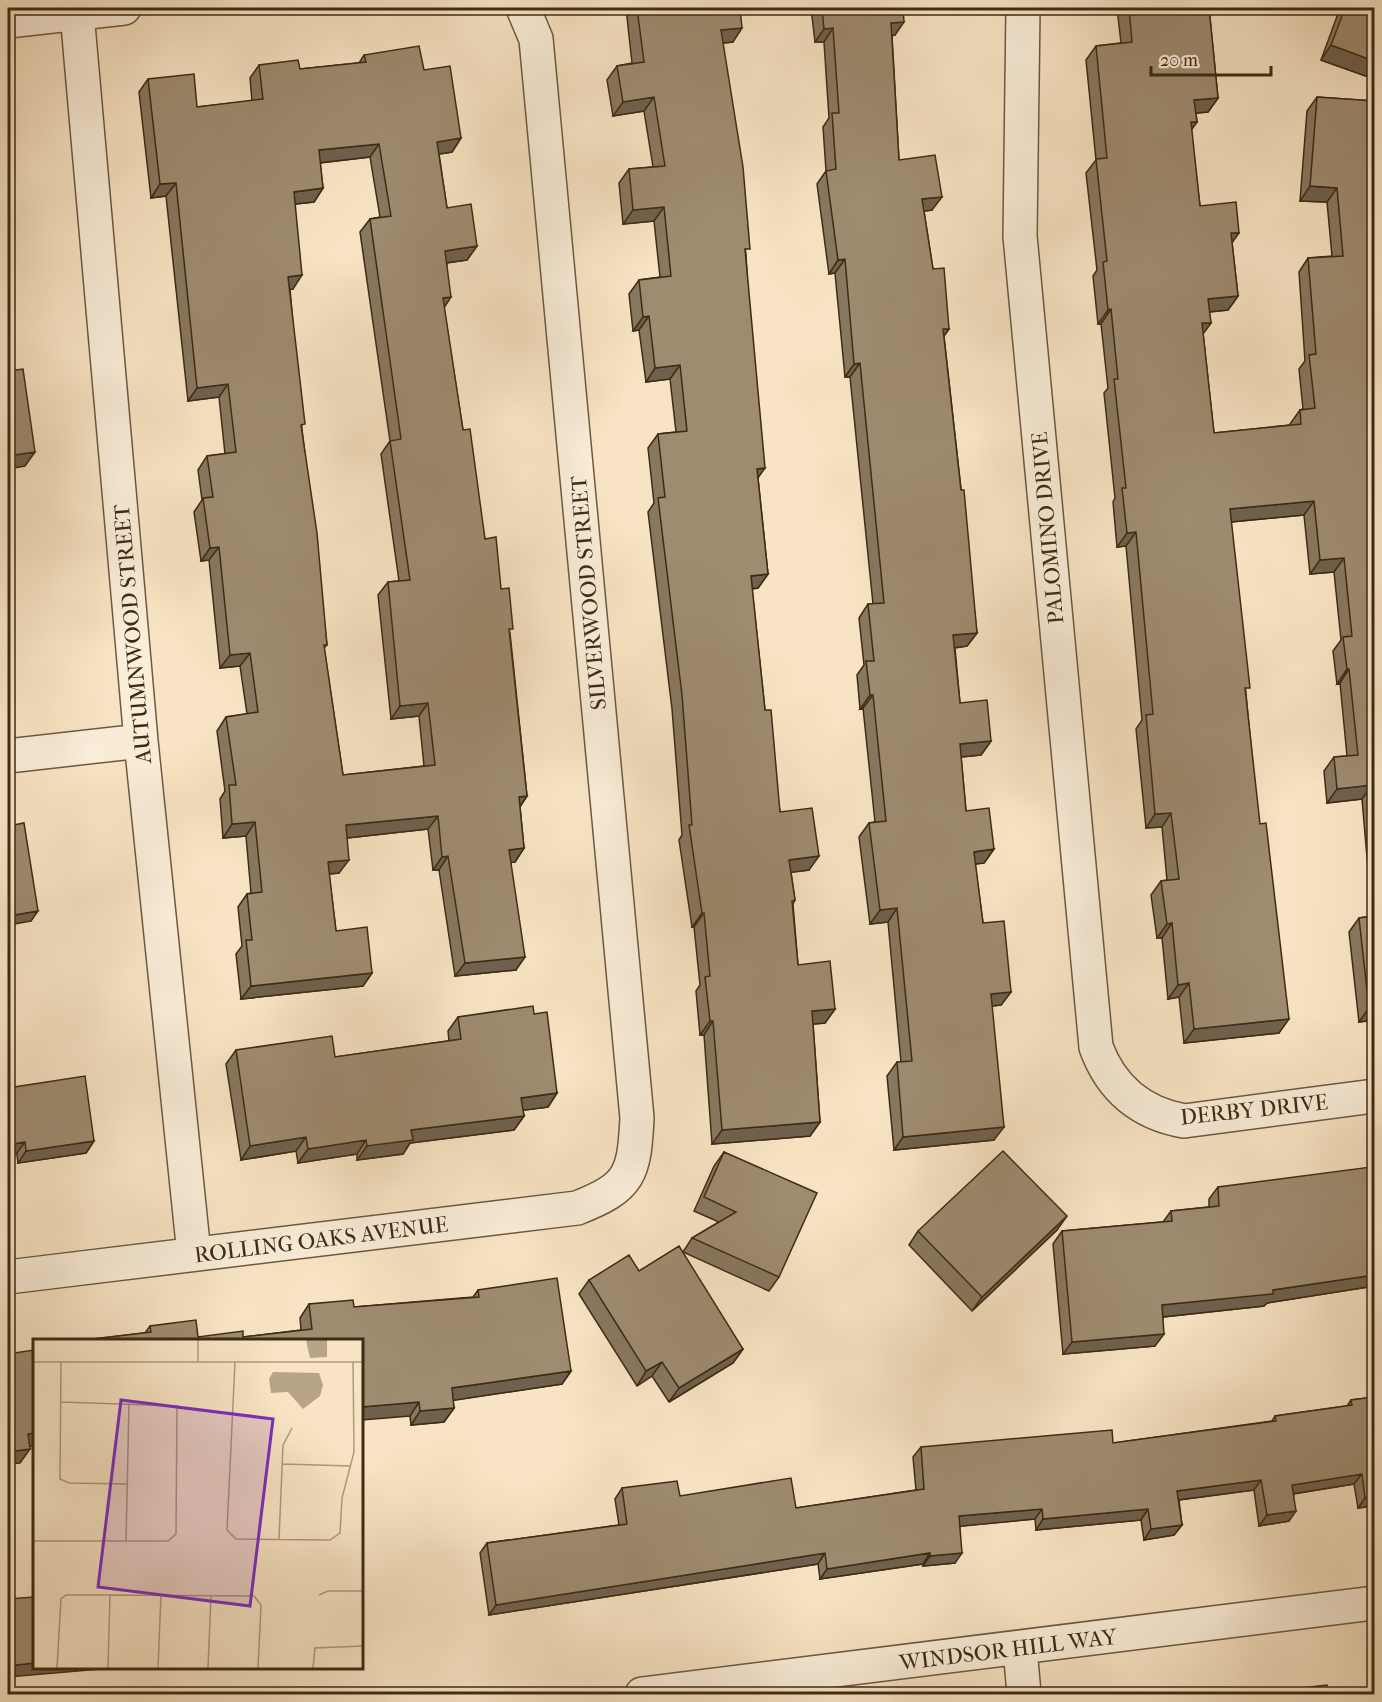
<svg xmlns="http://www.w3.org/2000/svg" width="1382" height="1702" font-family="'IM FELL French Canon',serif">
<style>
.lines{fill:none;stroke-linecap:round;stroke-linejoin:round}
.minor-casing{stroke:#6c5940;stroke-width:36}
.minor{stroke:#faedd9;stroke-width:33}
.wall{fill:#887860;stroke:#3d2b14;stroke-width:1.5;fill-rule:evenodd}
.shaded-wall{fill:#6f614e;stroke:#3d2b14;stroke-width:1.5}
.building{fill:#9e8b70;stroke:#3d2b14;stroke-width:1.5;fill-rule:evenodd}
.labels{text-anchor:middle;stroke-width:4.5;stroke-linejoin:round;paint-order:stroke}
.street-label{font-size:22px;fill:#3d2b14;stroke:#faedd9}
.inset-road{fill:none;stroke:#ad9a7e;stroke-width:1.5}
.view{fill:#7b2cbf;fill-opacity:0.15;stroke:#7b2cbf;stroke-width:3}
.inset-edge{fill:none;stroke:#3d2b14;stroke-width:3}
</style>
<rect width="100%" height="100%" fill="#f8e4c4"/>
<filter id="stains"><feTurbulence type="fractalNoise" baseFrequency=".00333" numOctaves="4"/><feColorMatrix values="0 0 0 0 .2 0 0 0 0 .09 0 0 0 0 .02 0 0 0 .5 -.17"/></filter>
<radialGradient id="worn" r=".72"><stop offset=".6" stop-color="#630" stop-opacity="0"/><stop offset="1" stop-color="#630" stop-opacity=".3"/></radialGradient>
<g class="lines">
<defs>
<path id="minor" d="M1023,8L1020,236L1096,1047C1111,1088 1140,1113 1184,1121L1374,1096
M77,13L141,741L194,1254
M8,21L124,8
M8,756L141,741
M8,1277L577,1208C631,1187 634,1174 637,1118L536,39L523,8
M1020,1648L1024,1694
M642,1694L1374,1603"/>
</defs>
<use href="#minor" class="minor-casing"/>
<use href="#minor" class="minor"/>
</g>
<path class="wall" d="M626,8H740L733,42L723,43L746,255L758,478L768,574L758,588L752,589L765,710L780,812L809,870L791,872L795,900L793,904L798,965L835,1009L825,1023L813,1024L820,1122L810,1136L712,1144L704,1035H700L696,991L700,985L694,927H692L679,840L682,835L672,709L648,512L654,503L648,448L658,434L676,432L670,379L646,382L639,330L633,331L629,294L639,280L660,277L654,221L623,224L619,183L629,169L653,167L644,111L613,116L607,80L617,66L632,63Z
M811,8H903L895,35L892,36L899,160L932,210L924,211L933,269L949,329L944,336L977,633L967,646L955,648L960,703L991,741L981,755L961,757L966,811L994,849L984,863L975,864L983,923L1011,992L1001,1005L992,1006L994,1140L894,1150L887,1076L897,1062H901L888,922L870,924L859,837L869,823L875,822L863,708L860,709L857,675L864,665L859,618L868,604H873L850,377H845L835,273L829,274L817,184L826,171L823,127L829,118L824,42H815Z
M1117,8H1209L1218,98L1208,112L1196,113L1197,122L1191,130L1200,206L1232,243L1238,296L1228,310L1209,312L1211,323L1203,333L1214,433L1290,425V424L1300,410L1303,409L1299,369L1305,361L1299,272L1308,258L1332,256L1327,202L1300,201L1307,111L1317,97L1374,101V1020L1359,1022L1349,932L1359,918L1372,916L1362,799L1327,803L1324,771L1334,757L1347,756L1340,683L1337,684L1333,651L1341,640L1334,572L1310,574L1304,515L1231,522L1246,694L1279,1033L1184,1043L1179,997L1168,999L1162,938H1157L1151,895L1161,881L1167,880L1162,827L1146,828L1136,729L1142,720L1126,546L1117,547L1113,502L1115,498L1104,393L1108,388L1101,324H1098L1093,276L1097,270L1086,173L1096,160L1086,60L1096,46L1121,43Z
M1340,8H1374V79L1321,60Z
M364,55L424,70L461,138L452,152L439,154L447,208L477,246L467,260L447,263L444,308L463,430L485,539L501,589L510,633L527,796L520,807L524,848L515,862H511L516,970L455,976L439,870H433L428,829L347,838L339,873L329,874L336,931L372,973L363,986L241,999L236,954L242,946L238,907L247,894L251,893L246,836L223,838L220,799L225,791L217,731L226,717L247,714L240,666L220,668L209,560L201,561L194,512L202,500L198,470L207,456L225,454L219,397L188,401L166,196L151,198L139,92L148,79L197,107L252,101L250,78L259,65L300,69L359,63ZM370,157L380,217L370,219L360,232L390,441L381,454L399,581L388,582L378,595L391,719L419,716L424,766L343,775L324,648L327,645L302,429L290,289H293L295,204L314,202L323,188L320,163Z
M534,1014L557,1093L548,1107L523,1110L524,1116L514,1130L410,1143L403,1154L357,1160V1154L298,1163L296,1151L241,1160L226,1064L236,1050L335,1057L449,1041L448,1031L458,1017Z
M8,1088L94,1141L86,1153L18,1163Z
M724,1152L779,1277L769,1291L683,1252L692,1238L719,1222L694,1211L714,1166Z
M1374,1184V1286L1267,1303L1264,1306L1163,1317L1155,1346L1063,1354L1053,1244L1062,1231L1163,1222L1171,1211L1209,1207V1199L1218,1187Z
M1057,1230L972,1311L909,1245L918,1231Z
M639,1271L743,1349L733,1363L669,1402L652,1376L637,1386L579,1294L589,1280Z
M478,1290L571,1371L562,1384L453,1400L454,1408L444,1422L411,1425L410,1416L76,1341L145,1333L150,1326L198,1337H243L301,1330L300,1318L309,1304L354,1307L473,1297Z
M1374,1397V1506L1358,1508L1354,1484L1294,1494L1289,1521L1259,1526L1254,1490L1179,1500L1182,1525L1174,1535L1144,1540L1141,1520L1036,1530L1035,1519L960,1526L955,1563L923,1566V1564L820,1579L818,1564L489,1615L480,1553L487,1543L619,1525L615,1499L622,1488L680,1496L796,1508L916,1490L913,1457L921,1447L1113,1443L1272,1421L1275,1416L1347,1406L1351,1400Z"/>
<path class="shaded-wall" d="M904,22L895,35L882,36L891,23Z
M742,28L733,42L712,44L721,30Z
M833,28L824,42H815L824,29Z
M1331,45L1374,61V79L1321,60Z
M654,97L644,111L613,116L623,102Z
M1218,98L1208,112L1184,114L1194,100Z
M1191,122H1197L1187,136Z
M461,138L452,152L427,156L437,142Z
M379,144L370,157L309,164L319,150Z
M176,183L166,196L151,198L160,184Z
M1310,186L1337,188L1327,202L1300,201Z
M323,188L314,202L285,205L294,192Z
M942,197L932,210L913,213L922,199Z
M664,207L654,221L623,224L633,210Z
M1231,233H1239L1229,247Z
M477,246L467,260L436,264L445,251Z
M845,259L835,273L829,274L838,260Z
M302,275L293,289L279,290L288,277Z
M1238,296L1228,310L1198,313L1208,299Z
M451,297L442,311L443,298Z
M1111,309L1101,324H1098L1108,310Z
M649,316L639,330L633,331L643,317Z
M1202,323H1211L1201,337Z
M943,329H949L939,342Z
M860,363L850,377H845L854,364Z
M680,365L670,379L646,382L655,368Z
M228,384L219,397L188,401L197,388Z
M35,452L25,466L8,469V456Z
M765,468L755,482L757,469Z
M1314,501L1304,515L1220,523L1230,509Z
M1136,532L1126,546L1117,547L1127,533Z
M219,547L209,560L201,561L210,548Z
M1344,558L1334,572L1310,574L1320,560Z
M768,574L758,588L741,590L751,576Z
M977,633L967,646L944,649L953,635Z
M250,653L240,666L220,668L230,655Z
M1347,669H1349L1340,683L1337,684Z
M870,695H873L863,708L860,709Z
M428,703L419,716L391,719L400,706Z
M991,741L981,755L950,758L960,744Z
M1372,785L1362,799L1327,803L1337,789Z
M527,796L518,809L519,797Z
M1171,813L1162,827L1146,828L1155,814Z
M438,816L428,829L337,839L346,825Z
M255,822L246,836L223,838L232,824Z
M524,848L515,862L500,863L509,850Z
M994,849L984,863L964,865L974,852Z
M448,856L439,870H433L442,857Z
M819,856L809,870L779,874L789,860Z
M349,860L339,873L319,875L328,862Z
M897,908L888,922L870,924L880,910Z
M38,911L31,921L8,925V916Z
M702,913H704L694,927H692Z
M1172,923L1162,938H1157L1167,924Z
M525,957L516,970L455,976L465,963Z
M372,973L363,986L241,999L251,986Z
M1189,983L1179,997L1168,999L1178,985Z
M1011,992L1001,1005L981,1007L991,994Z
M1374,1007V1020L1359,1022L1369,1008Z
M835,1009L825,1023L802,1025L812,1011Z
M1289,1019L1279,1033L1184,1043L1194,1029Z
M710,1021H713L704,1035H700Z
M557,1093L548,1107L511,1112L521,1098Z
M524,1116L514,1130L410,1143L403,1154L357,1160L367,1146L411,1130Z
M820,1122L810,1136L712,1144L722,1130Z
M1004,1127L994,1140L894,1150L903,1137Z
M306,1137L296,1151L241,1160L250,1146Z
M366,1140L357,1154L298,1163L308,1149Z
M94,1141L86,1153L18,1163L26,1151Z
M25,1142L16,1154L8,1155V1145Z
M1067,1216L1057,1230L972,1311L982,1297Z
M1374,1275V1286L1267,1303L1264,1306L1153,1318L1162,1305L1273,1290Z
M1164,1334L1155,1346L1063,1354L1072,1342Z
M743,1349L733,1363L669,1402L679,1388Z
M662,1362L652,1376L637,1386L646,1371Z
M571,1371L562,1384L443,1402L452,1388Z
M419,1402L410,1416L362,1420V1407Z
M454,1408L444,1422L411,1425L420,1411Z
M34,1433V1446L18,1448L28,1434Z
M30,1449L20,1463L8,1464V1452Z
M1362,1474L1354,1484L1285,1495L1292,1485Z
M1261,1480L1254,1490L1170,1501L1177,1491Z
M1374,1496V1506L1358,1508L1365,1498Z
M1042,1509L1035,1519L952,1527L959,1516Z
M1148,1509L1141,1520L1036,1530L1043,1519Z
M1296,1511L1289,1521L1259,1526L1267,1515Z
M1182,1525L1174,1535L1144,1540L1151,1529Z
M825,1553L818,1564L489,1615L496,1605Z
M930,1553L923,1564L820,1579L827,1569Z
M962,1553L955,1563L923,1566L930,1556Z
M34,1663V1668H113L8,1677V1666Z"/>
<path class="building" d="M637,8H740L742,28L721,30L743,167L750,249H745L765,468L757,469L768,574L751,576L765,710H771L780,812L812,808L819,856L789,860L795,900L792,901L798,965L830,961L835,1009L812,1011L820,1122L722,1130L713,1021H710L705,977L710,976L704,913H702L689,825H692L682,695L658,498L665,497L658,434L687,431L680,365L655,368L649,316L643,317L639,280L671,276L664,207L633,210L629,169L665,166L654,97L623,102L617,66L644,62Z
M822,8H903L904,22L891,23L899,160L935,155L942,197L922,199L933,269L944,268L949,329H943L961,490H964L977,633L953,635L960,703L987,700L991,741L960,744L966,811L989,808L994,849L974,852L983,923L1004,921L1011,992L991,994L1004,1127L903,1137L897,1062L912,1061L897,908L880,910L869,823L886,821L873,695H870L866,661H874L868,604L884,603L860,363L854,364L845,259L838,260L826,171L836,169L832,113H839L833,28L824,29Z
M1129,8H1209L1218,98L1194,100L1197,122H1191L1200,206L1236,202L1239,233H1231L1238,296L1208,299L1211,323H1202L1214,433L1301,424L1300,410L1315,408L1309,355L1316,354L1308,258L1343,256L1337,188L1310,186L1317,97L1374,101V818L1372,785L1337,789L1334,757L1358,755L1349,669H1347L1343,637L1352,636L1344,558L1320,560L1314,501L1230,509L1250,688H1245L1260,824L1266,823L1289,1019L1194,1029L1189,983L1178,985L1172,923L1167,924L1161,881L1179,879L1171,813L1155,814L1146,715L1153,714L1136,532L1127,533L1122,488H1126L1114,379H1118L1111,309L1108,310L1103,262L1107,261L1096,159L1107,158L1096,46L1132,42Z
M1345,8H1374V61L1331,45Z
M419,46L424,70L450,66L461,138L437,142L447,208L471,204L477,246L445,251L451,297L443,298L463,430L470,429L485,539L496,537L501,589L509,588L513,629H509L527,796L519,797L524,848L509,850L525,957L465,963L448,856L442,857L438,816L346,825L349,860L328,862L336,931L367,927L372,973L251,986L246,940H252L247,894L262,892L255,822L232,824L229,785H236L226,717L258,712L250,653L230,655L219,547L210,548L203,498L213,497L207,456L236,452L228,384L197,388L176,183L160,184L148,79L194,74L197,107L263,99L259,65L298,60L300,69L366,62L364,55ZM379,144L391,216L370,219L401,439L390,441L410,580L388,582L400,706L428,703L435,765L343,775L324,645H327L317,533L301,425L305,424L288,277L302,275L294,192L323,188L319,150Z
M8,172L12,201H8Z
M8,362V371L23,369L35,452L8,456Z
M24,823L38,911L8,916V826Z
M1374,916V1007L1369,1008L1359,918Z
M533,1006L534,1014L547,1012L557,1093L521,1098L524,1116L411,1130L413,1140L367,1146L366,1140L308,1149L306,1137L250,1146L236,1050L332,1036L335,1057L461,1039L458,1017Z
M85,1076L94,1141L26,1151L25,1142L8,1145V1088Z
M1003,1151L1067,1216L982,1297L918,1231Z
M724,1152L817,1193L779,1277L692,1238L736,1212L704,1197Z
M1371,1167L1373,1184H1374V1275L1273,1290V1294L1162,1305L1164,1334L1072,1342L1062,1231L1172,1221L1171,1211L1219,1206L1218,1187Z
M679,1246L743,1349L679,1388L662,1362L646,1371L589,1280L629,1255L639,1271Z
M557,1278L571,1371L452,1388L454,1408L420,1411L419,1402L362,1407V1341H76L151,1332L150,1326L196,1320L198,1337L243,1331V1337L312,1329L309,1304L353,1300L354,1307L479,1297L478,1290Z
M34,1350V1433L28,1434L30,1449L8,1452V1354Z
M1374,1397V1496L1365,1498L1362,1474L1292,1485L1296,1511L1267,1515L1261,1480L1177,1491L1182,1525L1151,1529L1148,1509L1043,1519L1042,1509L959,1516L962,1553L930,1556V1553L827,1569L825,1553L496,1605L487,1543L627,1524L622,1488L677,1481L680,1496L791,1478L796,1508L924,1489L921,1447L1112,1430L1113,1443L1276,1421L1275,1416L1352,1405L1351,1400Z
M34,1597V1663L8,1666V1599Z
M1327,1685L1328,1695H1284V1690Z"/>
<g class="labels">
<g class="street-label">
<text transform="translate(1047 528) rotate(-95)" y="8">PALOMINO DRIVE</text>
<text transform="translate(588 593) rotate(-95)" y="8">SILVERWOOD STREET</text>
<text transform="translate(132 634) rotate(-95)" y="8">AUTUMNWOOD STREET</text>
<text transform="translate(1254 1109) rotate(-6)" y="8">DERBY DRIVE</text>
<text transform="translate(321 1239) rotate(-7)" y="8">ROLLING OAKS AVENUE</text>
<text transform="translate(1008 1649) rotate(-7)" y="8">WINDSOR HILL WAY</text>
</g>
</g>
<g transform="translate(33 1339)">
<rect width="330" height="330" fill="#f8e4c4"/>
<path d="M273,1H294V18L277,19ZM240,33L286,34L290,46L287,57L270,70L255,53L238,54L236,40Z" fill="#b8a588"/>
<path class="inset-road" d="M165,22V1M0,23H330M28,23L27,140L36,144L94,145M202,23L194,191L203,200L297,201L307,194L309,159L321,113L320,23M249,125L318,127M246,200L250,106L259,89M0,202H135L143,195L144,67L28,63M93,202L96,64M286,256L295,252H330M24,329L28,260L33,256H77L221,257L228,266L225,329M75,329L77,256M125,329L128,256M175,329L178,256M280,329L282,309L330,307"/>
<path class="view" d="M88,61L240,80L217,267L65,248Z"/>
<rect width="330" height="330" class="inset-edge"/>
</g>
<rect width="1382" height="1702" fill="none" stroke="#f8e4c4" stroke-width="30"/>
<rect x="9" y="9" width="1364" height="1684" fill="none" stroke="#3d2b14" stroke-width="3"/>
<rect x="15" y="15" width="1352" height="1672" fill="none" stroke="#3d2b14" stroke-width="1.5"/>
<path d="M1151 66v9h120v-9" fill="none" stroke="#3d2b14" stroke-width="3"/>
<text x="1160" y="66" font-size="18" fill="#3d2b14" stroke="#faedd9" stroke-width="4.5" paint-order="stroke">20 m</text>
<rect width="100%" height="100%" filter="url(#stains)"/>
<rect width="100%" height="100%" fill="url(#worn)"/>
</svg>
